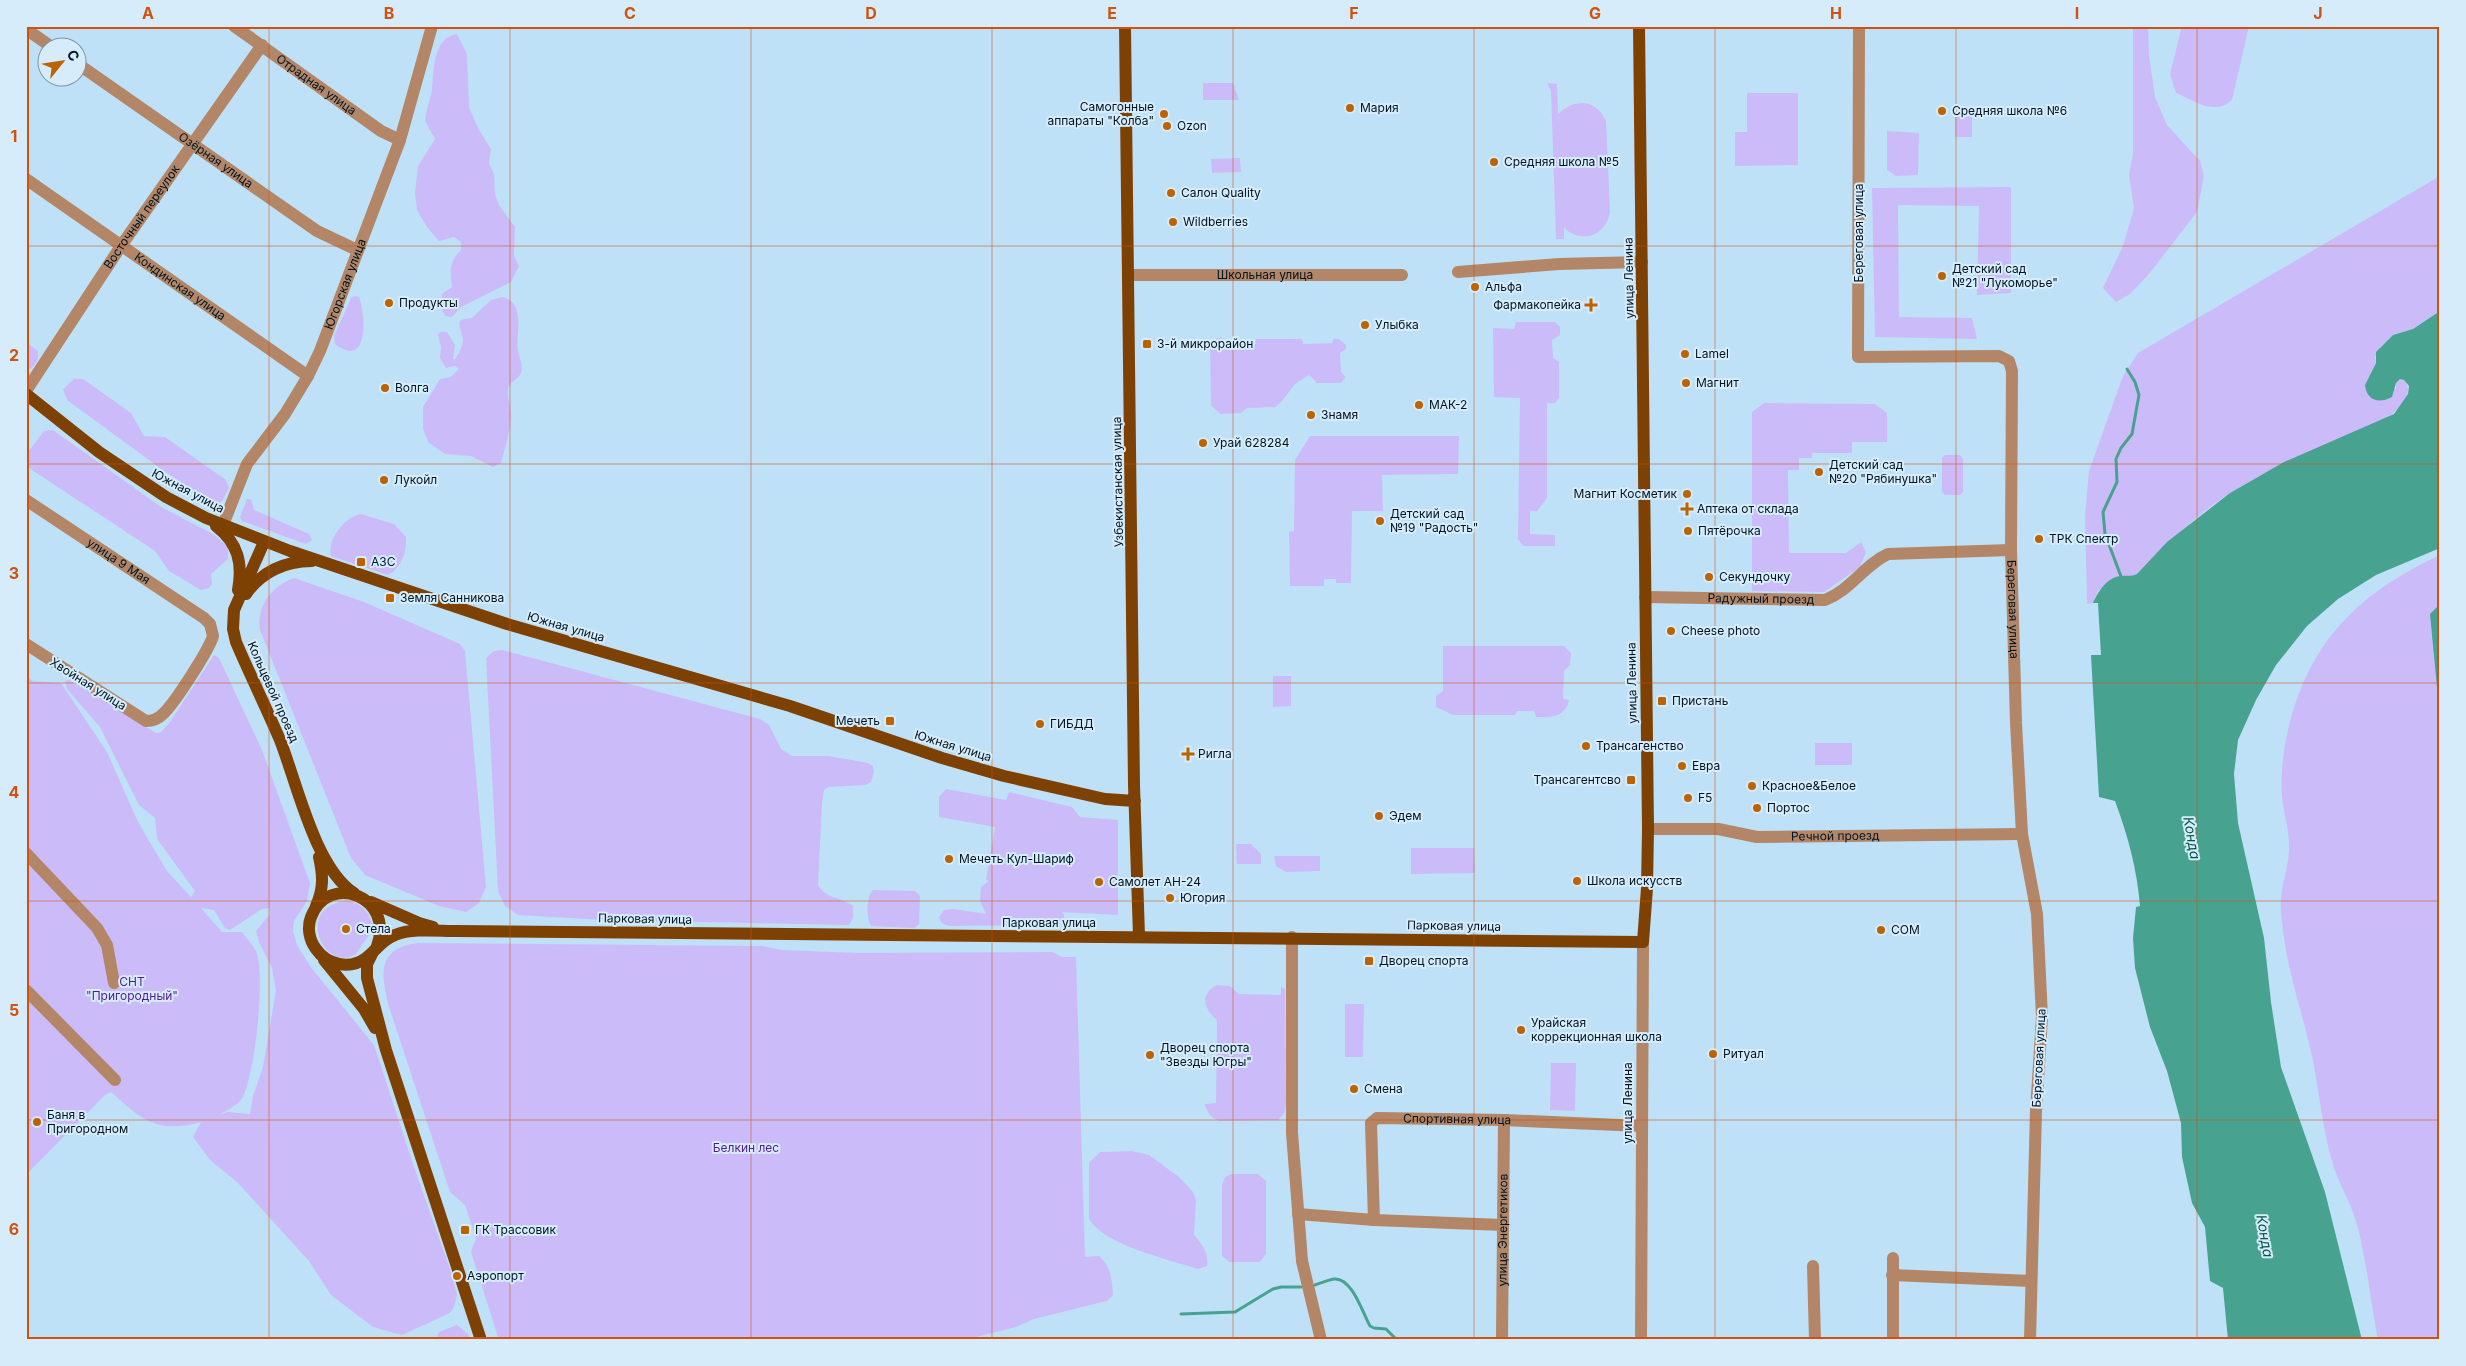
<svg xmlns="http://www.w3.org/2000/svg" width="2466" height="1366" font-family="Inter,sans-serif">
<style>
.green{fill:#ccbbf9;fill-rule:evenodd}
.water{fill:#47a38f}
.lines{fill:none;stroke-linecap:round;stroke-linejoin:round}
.stream{stroke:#47a38f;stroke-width:3}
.minor{stroke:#b28666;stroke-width:12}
.major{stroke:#7e4104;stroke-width:12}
.grid{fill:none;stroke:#d1520e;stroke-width:1;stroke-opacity:0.55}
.poi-dot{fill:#bc6300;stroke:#d6ecfb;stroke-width:2}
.labels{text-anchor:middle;stroke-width:4;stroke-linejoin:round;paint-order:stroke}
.street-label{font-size:12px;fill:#001421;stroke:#d6ecfb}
.poi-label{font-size:12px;fill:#001421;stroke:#d6ecfb;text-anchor:start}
.park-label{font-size:12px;fill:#521997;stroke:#d6ecfb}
.water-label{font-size:14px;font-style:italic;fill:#045649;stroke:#d6ecfb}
.neatline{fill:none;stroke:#d1520e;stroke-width:2}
.grid-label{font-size:16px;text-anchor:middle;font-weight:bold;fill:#d1520e}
</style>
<rect width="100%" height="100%" fill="#bfe1f7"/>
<path class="green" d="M2133,26H2148L2149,55L2155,97L2167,125L2200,161L2204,176L2197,212L2149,274L2130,294L2116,302L2103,288L2123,246L2134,208L2129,175L2133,155Z
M2182,26H2249L2232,100C2214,116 2195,101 2176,93L2170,74Z
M457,34L467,54L469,107L478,128L491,149L489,163L494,174L495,195L499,205L515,227L514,256L519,266L511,282L461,307L452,317L445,316L441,307L442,294L452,287C450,272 449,261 461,250V242L454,237L439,241L427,227L417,210L415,193L418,166L435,139L425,121C426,110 430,101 432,90C434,72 432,38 457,34Z
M1203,83H1233L1239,100H1203Z
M1547,83L1557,84L1558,114C1575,98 1596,99 1606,121L1610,212C1606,236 1582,244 1564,228V239H1556L1551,91Z
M1747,93H1798V165L1735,166V132H1747Z
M1955,113H1972V137H1955Z
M1887,131L1919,133L1918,175L1896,176L1887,170Z
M1240,158L1241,172L1212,173L1211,159Z
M2440,176V311L2413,329L2393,335L2382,345L2375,357L2376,362L2365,385L2396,389V383L2400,379H2404C2417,398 2395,413 2380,422C2329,443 2279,463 2232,492C2196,514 2167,545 2137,574L2131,577L2120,576L2098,591L2093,603L2087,604L2085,515L2089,471L2123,376L2138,353Z
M2011,187V293L1977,295L1979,206L1898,205L1899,317L1972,318L1977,339L1875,337L1872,188Z
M355,296L359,297C366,316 369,370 335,344L334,336L351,298Z
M502,297C527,302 515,334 518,350C519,359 524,364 521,373C518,380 508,382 508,391C507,398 511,406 511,414C511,430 505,447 501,463L493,467L471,456L445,454L428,442L423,428V407L440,379L451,377L459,369L455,366L446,368L440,358L441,347L438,335L440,332H447L455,345L453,359H455C458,355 463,346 463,340C462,327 451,319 472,318L491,300Z
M1516,322H1555L1560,327V335L1552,340L1553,358L1559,362V398L1555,403H1547V498L1537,511H1530V534L1555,535V546H1523L1518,539L1520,398L1494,397L1493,328L1514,329Z
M1217,338H1222L1229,344H1256V339H1302L1303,344L1332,343L1334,339H1339L1346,345V349L1340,353L1341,372L1346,377L1341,383H1317L1309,375L1295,384L1282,401L1275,407L1247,408L1241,413L1220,414L1211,405L1210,345Z
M26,342L38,351C39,360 35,366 27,371Z
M74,379H83L131,413L144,436L165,437L226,480L229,488L222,501L216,505L164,471L67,400L63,389Z
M1764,403L1875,404L1887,413V442H1852V453H1812V458H1799V470H1788L1789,553H1846L1861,542L1866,552L1860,567L1824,592L1752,591V412Z
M53,430L161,507L213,534L228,547V559L211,574L212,584L209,588L201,590L169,571L155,551L26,466V455L44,431Z
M1310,436H1459L1458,474L1382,475L1383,511H1352L1351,583H1336V579H1324V586H1290L1289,532L1294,531L1295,460Z
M1945,455H1960L1963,459V492L1960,495H1945L1942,492V458Z
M247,499H251L254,510L309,534L312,540L306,544L242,521L240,517Z
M361,514L394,524L406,537C407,551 402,568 388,575L331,556C327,540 344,517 361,514Z
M2440,555V606L2431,614L2440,719V1340H2378C2371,1303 2367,1265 2358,1228C2353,1207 2341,1188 2334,1168C2323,1133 2320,1097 2313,1061C2304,1017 2288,975 2283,930C2282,920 2280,909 2281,900C2282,881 2290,862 2289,844C2289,828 2283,812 2282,796C2280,768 2285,738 2293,711C2317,632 2367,589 2440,555Z
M294,578L364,602L460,644L465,651L486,887L479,903L466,912L439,906L365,875L351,858L260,630C256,606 272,586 294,578Z
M1443,646H1564L1571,653L1570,665L1564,671L1563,699L1569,700C1565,718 1551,717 1536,717L1534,711H1517L1515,715H1453L1436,707V696L1443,691Z
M502,650L760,719L769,725L781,749L792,756H829L868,763L873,766L874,772L871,782L866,785L828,787L824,790L822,803L818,885C826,899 841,897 853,906V918L849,925L604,920L518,915L505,906L498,891L486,658L494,651Z
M214,655L219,658L262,750L310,883L307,901L294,921L293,931L297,945L310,966L374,1045L415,1170L450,1269L457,1295L454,1307L450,1313L402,1335L373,1327L331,1295L309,1261L237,1182L210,1160L193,1137L201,1122C157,1134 142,1120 111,1092L105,1095L26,1175V675L33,681L61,683L107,752L138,822L167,871L191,897L195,891L157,839L155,818L139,805L100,727L67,689L65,681L69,680L156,733L161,732L170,722ZM201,908L214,910L225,928L230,930L262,909L269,908L270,914L256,931L259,942L272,968L276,991L263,1067L253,1096L250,1114L228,1112L219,1115C225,1111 236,1106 241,1100C255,1080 266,972 256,951C253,945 246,938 242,932H222Z
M1273,676H1291V706L1273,707Z
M1815,743H1852V765H1815Z
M946,789L1006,800L1009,792L1072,807L1080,817L1118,820V915L1062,912L1064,915V919L1055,925L949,926L942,923L939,917L944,910L954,909L986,914L980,901L981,887L989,881L986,880L995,827L939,817V797Z
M1236,844H1251L1261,854V864H1237Z
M1411,848H1474L1475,873L1411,874Z
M1274,856H1320V871L1286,872L1276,866Z
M873,890L915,891L920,896L919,924L914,928L871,926C866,918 866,897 873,890Z
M348,901C362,903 372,915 373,929L356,954C323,974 293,905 348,901Z
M418,943L762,946L782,950L859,953L1052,952L1062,957H1076L1085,1257L1099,1256C1111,1266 1112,1279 1113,1295L1107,1301L1034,1319L1016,1327L964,1340H499L471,1252L476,1238L465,1205L450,1192L389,1007C381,975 376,948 418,943Z
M1217,985L1230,986L1239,994L1281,995V987L1285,989L1286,1106L1284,1113L1278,1120L1220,1121C1211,1118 1207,1113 1205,1104L1216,1103L1217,1020C1204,1009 1199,994 1217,985Z
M1345,1004H1364L1363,1057H1345Z
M1551,1063H1576L1575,1111L1550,1110Z
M1132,1151L1149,1155L1179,1177L1193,1192L1196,1200L1194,1235C1202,1244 1209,1253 1207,1266L1198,1269C1171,1260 1100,1244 1089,1218V1163L1100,1152Z
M1232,1174H1258L1266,1181V1254L1260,1262H1229L1222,1256V1185L1225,1177Z
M457,1325L468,1334L470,1340H436L439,1332Z"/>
<path class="water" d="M2440,311V548L2376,575L2338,599L2307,626L2276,665L2256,700L2238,740L2234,774L2238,823L2264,938L2271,1002L2281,1067L2325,1192L2362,1340H2228L2223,1288L2210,1281L2205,1227L2192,1203L2182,1157L2181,1123L2167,1071L2150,1027L2135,968L2133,938L2136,907L2140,906C2137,869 2128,836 2115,801L2099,797L2091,655H2101L2098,603H2093C2098,592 2107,577 2121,576C2128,575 2130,577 2137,574L2167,542L2230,493L2284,462L2394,414L2408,394L2409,386L2404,380L2400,379L2396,383L2392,397C2379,404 2367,401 2365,385L2376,363V352L2393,335L2413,329Z
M2439,605L2440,606V719L2430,614Z"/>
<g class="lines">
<path class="stream" d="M2122,579L2105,534L2103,512L2117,482L2116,459L2121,448L2132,434L2137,406L2139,395L2135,382L2127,369
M1315,1285C1321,1283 1328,1280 1334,1279C1352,1277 1363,1314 1370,1326L1374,1328L1386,1329L1397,1340
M1181,1314L1235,1312L1273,1289L1281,1287H1301"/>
<g class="minor">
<path id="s1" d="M234,26L381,131L400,140"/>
<path id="s2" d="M1859,26L1858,357L1999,356L2009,361L2012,371L2011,550L2016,723L2022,834L2037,914L2042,1017L2036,1111L2030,1340"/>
<path d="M26,29L53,48"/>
<path id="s3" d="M78,64L317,231L357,250"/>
<path id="s4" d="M26,179L308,376"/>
<path d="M1458,272L1559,264L1642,262"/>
<path id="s5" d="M1129,275H1402"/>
<path id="s6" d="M26,391L121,246L262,45"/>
<path id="s7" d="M26,500L204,618L210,624L213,636C209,650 174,704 163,714C158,719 153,721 146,721L26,644"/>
<path id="s8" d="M223,525L247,464L285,414L308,376L320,351L400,140L432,26"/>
<path id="s9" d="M1645,597L1825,600C1851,590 1864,565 1888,554L2011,550"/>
<path id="s10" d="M1648,829H1718L1757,837L2022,834"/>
<path d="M26,853L97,928L107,945L114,983"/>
<path d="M1292,937V1133L1302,1261L1321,1340"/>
<path d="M26,990L115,1080"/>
<path d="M1298,1214L1374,1220L1503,1225"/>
<path id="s11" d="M1374,1220L1371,1123L1377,1118L1504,1120L1642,1126"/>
<path d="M1813,1266L1815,1340"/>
<path d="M1892,1275L2031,1281"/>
<path id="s12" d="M1502,1340L1504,1120"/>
<path d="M1641,1340L1643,942"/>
<path d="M1893,1340V1258"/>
</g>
<path class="major" d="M1125,26L1134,785L1139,936
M26,394L99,452L166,497L206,518L290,551L507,624L790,706L942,758L1004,776L1105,799L1135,801
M216,526C238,543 243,563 238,590
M264,542L234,610L233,629L236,642C250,675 266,707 280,740C297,783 315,868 354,893
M246,594C261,572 285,561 312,561
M371,902L419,923L433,927
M316,906C324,888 323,875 319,857
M377,946C395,897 329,871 311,917C307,927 309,940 316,949C327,965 350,970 366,958C377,950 381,940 395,935C413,928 437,931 456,931L1643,942L1647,888L1648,829L1639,26
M373,952L367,964V978L386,1050L481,1340
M324,960L364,1009L375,1028"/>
</g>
<path class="grid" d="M269,26V1340M510,26V1340M751,26V1340M992,26V1340M1233,26V1340M1474,26V1340M1715,26V1340M1956,26V1340M2197,26V1340M26,246H2440M26,464H2440M26,683H2440M26,901H2440M26,1120H2440"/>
<g class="poi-dot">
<circle cx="1350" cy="108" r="5"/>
<circle cx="1942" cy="111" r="5"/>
<circle cx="1164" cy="114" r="5"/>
<circle cx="1167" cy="126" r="5"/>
<circle cx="1494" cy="162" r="5"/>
<circle cx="1171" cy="193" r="5"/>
<circle cx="1173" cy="222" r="5"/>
<circle cx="1942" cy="276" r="5"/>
<circle cx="1475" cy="287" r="5"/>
<circle cx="389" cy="303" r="5"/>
<path d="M1588.5 297.5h5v5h5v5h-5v5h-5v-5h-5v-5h5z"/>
<circle cx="1365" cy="325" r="5"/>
<rect x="1142" y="339" width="10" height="10" rx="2.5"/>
<circle cx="1685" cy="354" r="5"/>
<circle cx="1686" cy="383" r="5"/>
<circle cx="385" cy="388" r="5"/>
<circle cx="1419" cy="405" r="5"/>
<circle cx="1311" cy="415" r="5"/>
<circle cx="1203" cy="443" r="5"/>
<circle cx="1819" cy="472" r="5"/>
<circle cx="384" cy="480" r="5"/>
<circle cx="1687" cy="494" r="5"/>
<path d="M1684.5 501.5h5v5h5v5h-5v5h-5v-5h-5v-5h5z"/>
<circle cx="1380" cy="521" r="5"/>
<circle cx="1688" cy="531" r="5"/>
<circle cx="2039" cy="539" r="5"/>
<rect x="356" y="557" width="10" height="10" rx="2.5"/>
<circle cx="1709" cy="577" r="5"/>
<rect x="385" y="593" width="10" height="10" rx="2.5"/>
<circle cx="1671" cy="631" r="5"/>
<rect x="1657" y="696" width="10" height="10" rx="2.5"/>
<rect x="885" y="716" width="10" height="10" rx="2.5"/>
<circle cx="1040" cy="724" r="5"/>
<circle cx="1586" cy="746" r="5"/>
<path d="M1185.5 746.5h5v5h5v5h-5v5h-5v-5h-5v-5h5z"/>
<circle cx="1682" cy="766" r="5"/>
<rect x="1626" y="775" width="10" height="10" rx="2.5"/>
<circle cx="1752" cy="786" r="5"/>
<circle cx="1688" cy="798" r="5"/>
<circle cx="1757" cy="808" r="5"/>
<circle cx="1379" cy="816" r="5"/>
<circle cx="949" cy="859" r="5"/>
<circle cx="1577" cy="881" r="5"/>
<circle cx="1099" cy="882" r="5"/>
<circle cx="1170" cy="898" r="5"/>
<circle cx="346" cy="929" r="5"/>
<circle cx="1881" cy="930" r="5"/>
<rect x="1364" y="956" width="10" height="10" rx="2.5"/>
<circle cx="1521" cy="1030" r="5"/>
<circle cx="1713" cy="1054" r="5"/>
<circle cx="1150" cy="1055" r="5"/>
<circle cx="1354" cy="1089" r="5"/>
<circle cx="37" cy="1122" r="5"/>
<rect x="460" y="1225" width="10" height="10" rx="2.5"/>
<circle cx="457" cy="1276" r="5"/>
</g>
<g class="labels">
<g class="street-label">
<text dy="4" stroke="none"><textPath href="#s1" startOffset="101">Отрадная улица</textPath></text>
<text dy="4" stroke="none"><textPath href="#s3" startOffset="168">Озёрная улица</textPath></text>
<text dy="4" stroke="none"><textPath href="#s6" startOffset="209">Восточный переулок</textPath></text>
<text transform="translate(1859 233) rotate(-90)" y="4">Береговая улица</text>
<text dy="4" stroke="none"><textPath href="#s5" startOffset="136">Школьная улица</textPath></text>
<text transform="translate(1629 278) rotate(-91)" y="4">улица Ленина</text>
<text dy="4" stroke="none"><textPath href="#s8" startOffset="272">Югорская улица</textPath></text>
<text dy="4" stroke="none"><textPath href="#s4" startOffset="188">Кондинская улица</textPath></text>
<text transform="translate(1118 482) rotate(-91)" y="4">Узбекистанская улица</text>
<text transform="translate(188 491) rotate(28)" y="4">Южная улица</text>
<text dy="4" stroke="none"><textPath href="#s7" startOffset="111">улица 9 Мая</textPath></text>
<text dy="4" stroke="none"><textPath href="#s9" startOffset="116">Радужный проезд</textPath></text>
<text dy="4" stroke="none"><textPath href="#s2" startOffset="732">Береговая улица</textPath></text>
<text transform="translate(566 627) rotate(16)" y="4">Южная улица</text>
<text transform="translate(1632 683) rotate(-91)" y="4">улица Ленина</text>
<text transform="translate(88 684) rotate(32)" y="4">Хвойная улица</text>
<text transform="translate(273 692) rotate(66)" y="4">Кольцевой проезд</text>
<text transform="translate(953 746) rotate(17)" y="4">Южная улица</text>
<text dy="4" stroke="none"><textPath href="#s10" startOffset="188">Речной проезд</textPath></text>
<text transform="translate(645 919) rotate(1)" y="4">Парковая улица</text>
<text x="1049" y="927">Парковая улица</text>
<text transform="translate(1454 926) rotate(1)" y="4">Парковая улица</text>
<text transform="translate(2039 1058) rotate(-87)" y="4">Береговая улица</text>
<text transform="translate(1628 1103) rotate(-90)" y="4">улица Ленина</text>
<text dy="4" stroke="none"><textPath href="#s11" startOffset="185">Спортивная улица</textPath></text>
<text dy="4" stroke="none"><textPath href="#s12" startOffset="110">улица Энергетиков</textPath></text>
</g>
<g class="poi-label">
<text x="1154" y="111" text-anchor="end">Самогонные<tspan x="1154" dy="14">аппараты "Колба"</tspan></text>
<text x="1360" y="112">Мария</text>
<text x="1952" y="115">Средняя школа №6</text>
<text x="1177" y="130">Ozon</text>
<text x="1504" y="166">Средняя школа №5</text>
<text x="1181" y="197">Салон Quality</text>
<text x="1183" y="226">Wildberries</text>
<text x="1952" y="273">Детский сад<tspan x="1952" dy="14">№21 "Лукоморье"</tspan></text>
<text x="1485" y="291">Альфа</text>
<text x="399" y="307">Продукты</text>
<text x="1581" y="309" text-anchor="end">Фармакопейка</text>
<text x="1375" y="329">Улыбка</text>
<text x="1157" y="348">3-й микрорайон</text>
<text x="1695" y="358">Lamel</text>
<text x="1696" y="387">Магнит</text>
<text x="395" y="392">Волга</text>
<text x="1429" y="409">МАК-2</text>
<text x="1321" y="419">Знамя</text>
<text x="1213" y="447">Урай 628284</text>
<text x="1829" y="469">Детский сад<tspan x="1829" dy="14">№20 "Рябинушка"</tspan></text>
<text x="394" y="484">Лукойл</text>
<text x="1677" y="498" text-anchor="end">Магнит Косметик</text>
<text x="1697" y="513">Аптека от склада</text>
<text x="1390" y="518">Детский сад<tspan x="1390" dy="14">№19 "Радость"</tspan></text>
<text x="1698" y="535">Пятёрочка</text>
<text x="2049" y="543">ТРК Спектр</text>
<text x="371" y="566">АЗС</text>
<text x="1719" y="581">Секундочку</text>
<text x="400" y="602">Земля Санникова</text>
<text x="1681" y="635">Cheese photo</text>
<text x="1672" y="705">Пристань</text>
<text x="880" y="725" text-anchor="end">Мечеть</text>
<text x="1050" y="728">ГИБДД</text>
<text x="1596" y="750">Трансагенство</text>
<text x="1198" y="758">Ригла</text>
<text x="1692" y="770">Евра</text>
<text x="1621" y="784" text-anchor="end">Трансагентсво</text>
<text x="1762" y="790">Красное&amp;Белое</text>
<text x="1698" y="802">F5</text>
<text x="1767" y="812">Портос</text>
<text x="1389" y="820">Эдем</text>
<text x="959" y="863">Мечеть Кул-Шариф</text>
<text x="1587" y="885">Школа искусств</text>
<text x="1109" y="886">Самолет АН-24</text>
<text x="1180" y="902">Югория</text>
<text x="356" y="933">Стела</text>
<text x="1891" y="934">СОМ</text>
<text x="1379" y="965">Дворец спорта</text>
<text x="1531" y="1027">Урайская<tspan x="1531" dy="14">коррекционная школа</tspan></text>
<text x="1160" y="1052">Дворец спорта<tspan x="1160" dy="14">"Звезды Югры"</tspan></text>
<text x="1723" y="1058">Ритуал</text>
<text x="1364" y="1093">Смена</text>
<text x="47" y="1119">Баня в<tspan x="47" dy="14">Пригородном</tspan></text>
<text x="475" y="1234">ГК Трассовик</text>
<text x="467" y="1280">Аэропорт</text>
</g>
<g class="park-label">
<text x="132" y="986">СНТ<tspan x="132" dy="14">"Пригородный"</tspan></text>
<text x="746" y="1152">Белкин лес</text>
</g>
<g class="water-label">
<text transform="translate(2192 838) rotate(80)" y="5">Конда</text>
<text transform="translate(2265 1236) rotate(80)" y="5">Конда</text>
</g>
</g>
<rect width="2466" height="1366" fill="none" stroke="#d6ecfb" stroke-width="55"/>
<g transform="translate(62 62) rotate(60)"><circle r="24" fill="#d6ecfb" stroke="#8096a4"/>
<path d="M0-4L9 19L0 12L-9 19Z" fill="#bc6300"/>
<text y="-8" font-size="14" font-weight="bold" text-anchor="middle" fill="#001421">С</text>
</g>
<rect x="28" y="28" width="2410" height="1310" class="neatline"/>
<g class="grid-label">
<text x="148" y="19">A</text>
<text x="389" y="19">B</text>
<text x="630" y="19">C</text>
<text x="871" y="19">D</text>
<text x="1112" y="19">E</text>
<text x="1354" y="19">F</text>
<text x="1595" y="19">G</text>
<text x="1836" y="19">H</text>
<text x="2077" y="19">I</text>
<text x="2318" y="19">J</text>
<text x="14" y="142">1</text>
<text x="14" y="361">2</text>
<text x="14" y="579">3</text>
<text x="14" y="798">4</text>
<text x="14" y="1016">5</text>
<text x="14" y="1235">6</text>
</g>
</svg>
